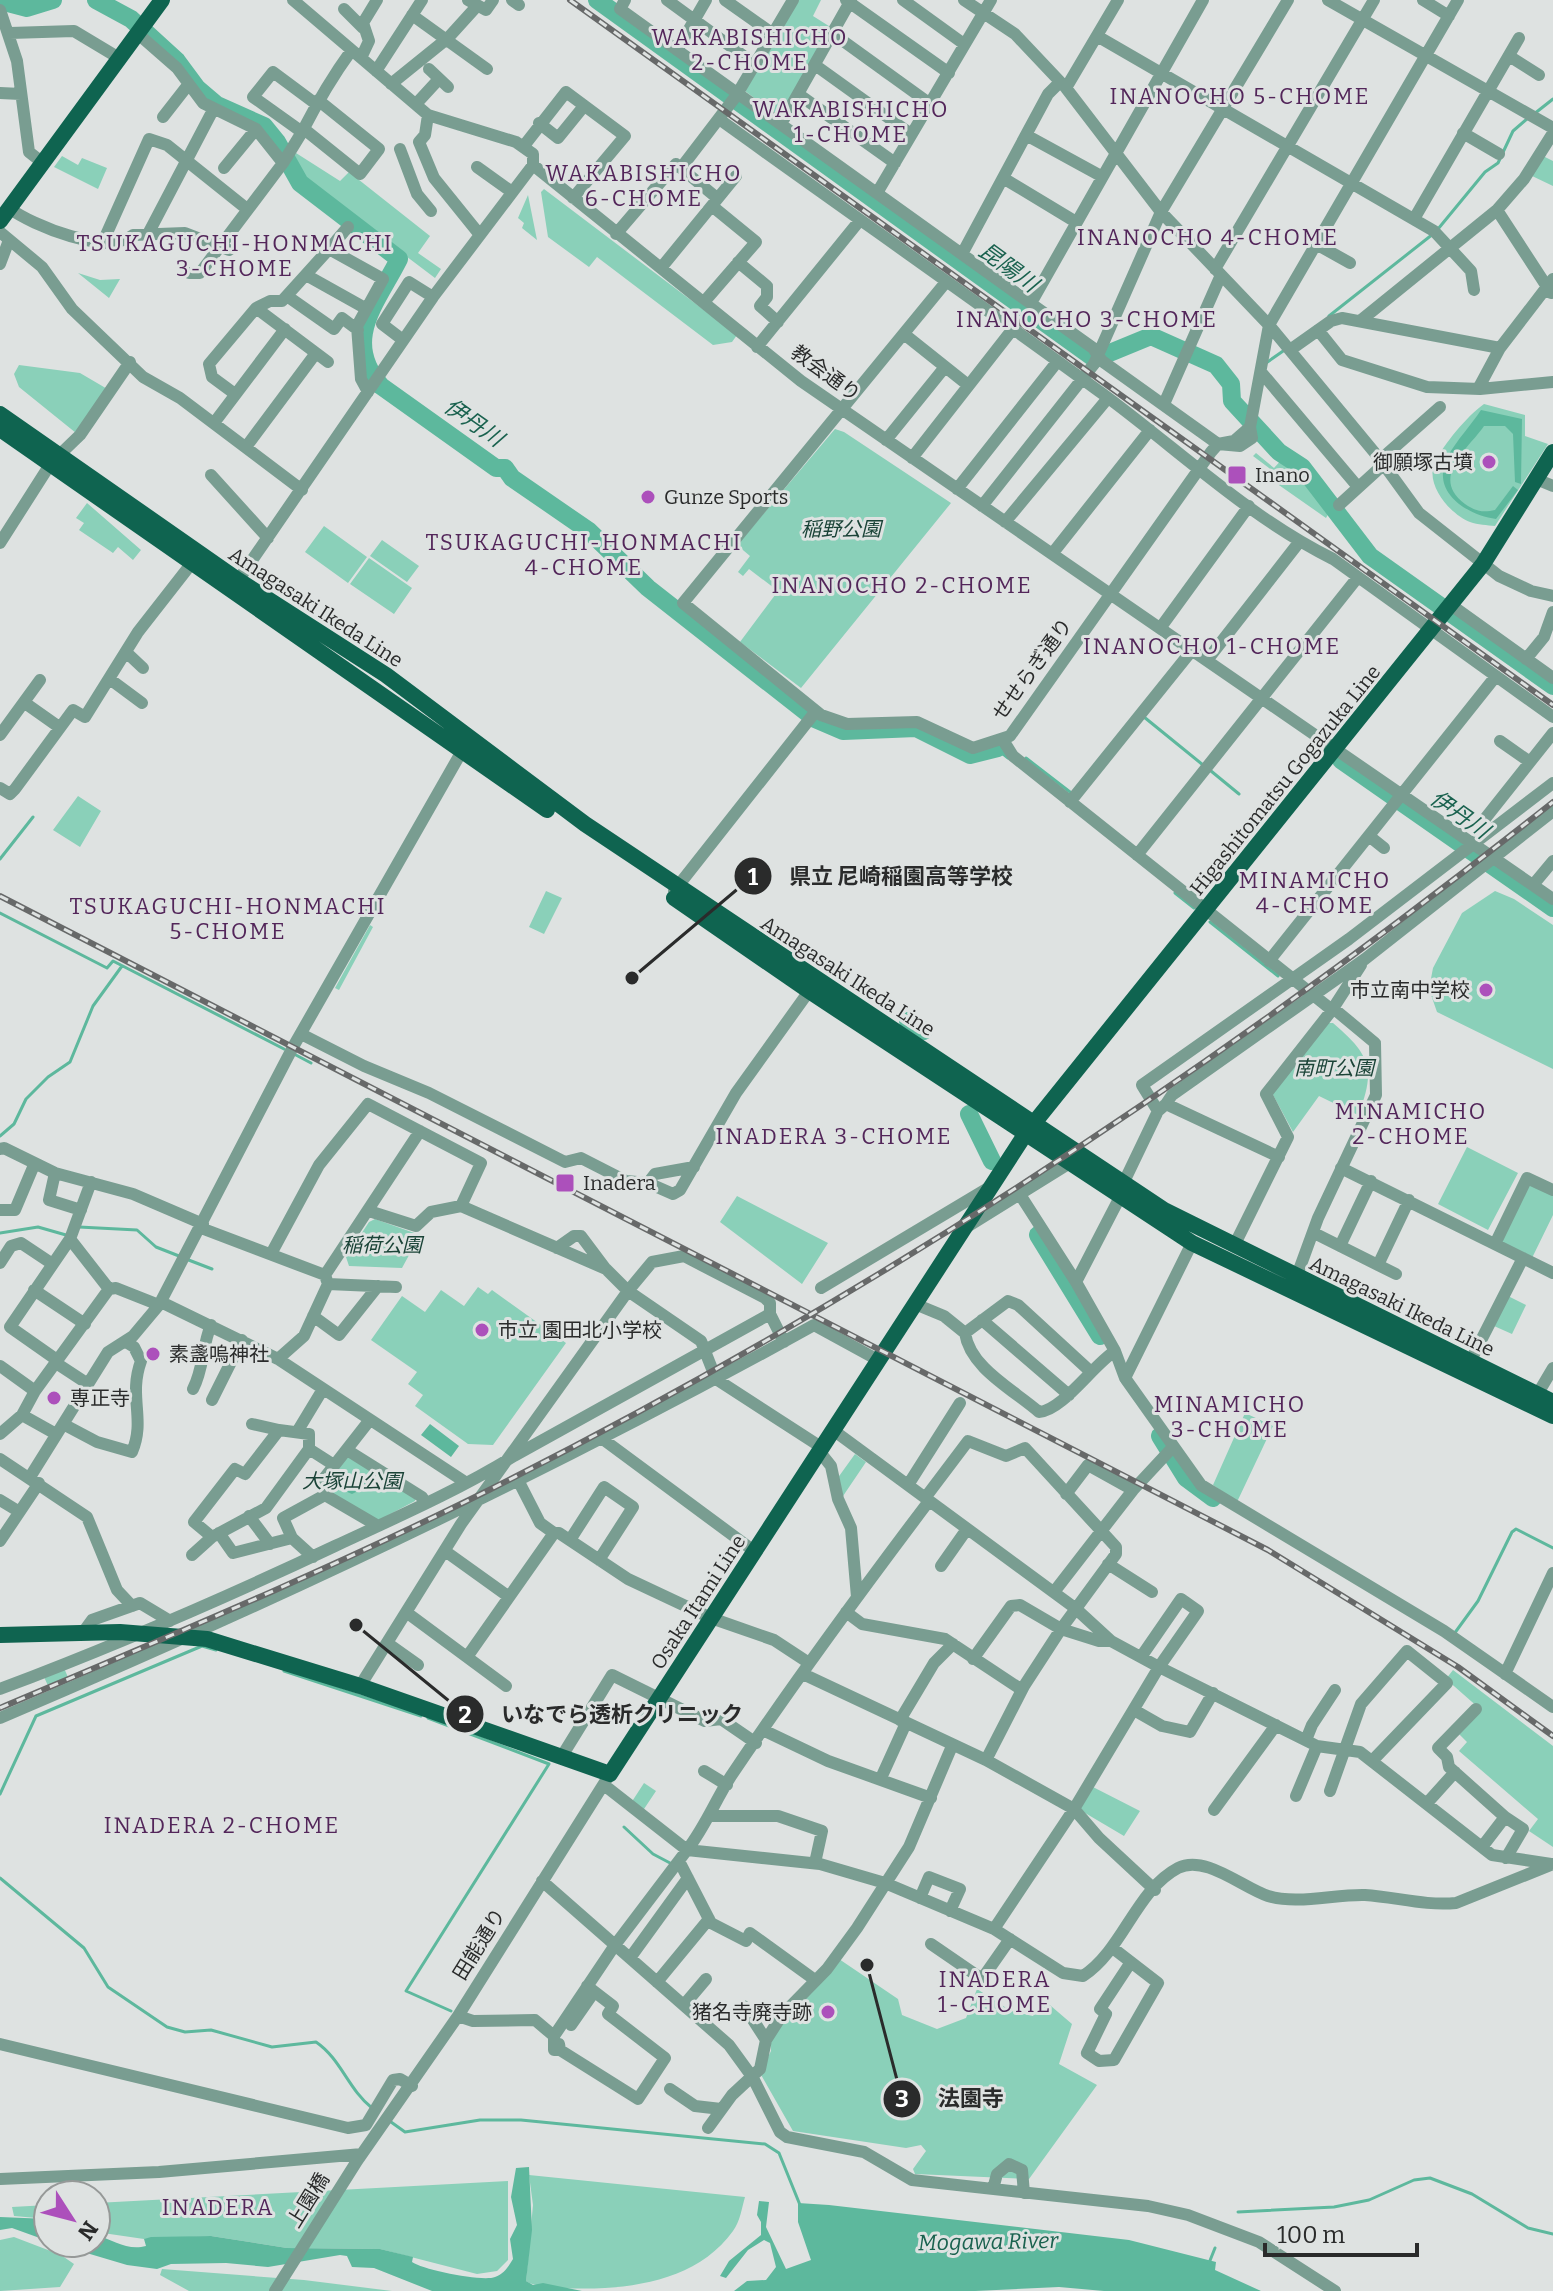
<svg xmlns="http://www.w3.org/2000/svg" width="1553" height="2291" font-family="Bitter,'Noto Sans JP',serif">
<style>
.green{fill:#8ad0b9}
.water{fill:#5db89d}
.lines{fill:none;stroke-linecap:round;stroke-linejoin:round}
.stream{stroke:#5db89d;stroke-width:3}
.river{stroke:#5db89d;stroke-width:18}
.minor{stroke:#799d91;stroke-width:12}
.major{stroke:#0f6450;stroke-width:16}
.rail-casing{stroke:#676969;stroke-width:6}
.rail{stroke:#dee2e1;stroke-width:3;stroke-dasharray:9;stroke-linecap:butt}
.poi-dot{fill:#ac50bb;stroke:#dee2e1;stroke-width:3}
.labels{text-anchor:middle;stroke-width:6;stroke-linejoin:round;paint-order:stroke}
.street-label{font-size:20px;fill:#2a2b2b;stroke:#dee2e1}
.poi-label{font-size:20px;fill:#2a2b2b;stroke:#dee2e1;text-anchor:start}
.park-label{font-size:20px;font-style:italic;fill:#1a4337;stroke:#dee2e1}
.neighbourhood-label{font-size:22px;letter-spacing:2px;fill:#53265a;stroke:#dee2e1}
.water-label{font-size:22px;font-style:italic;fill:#1a624f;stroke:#dee2e1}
.leader{fill:none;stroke:#2a2b2b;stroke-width:3}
.callout-dot{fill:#2a2b2b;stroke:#dee2e1;stroke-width:3}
.mark-label{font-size:24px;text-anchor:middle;font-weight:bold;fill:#fff}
.callout-label{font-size:22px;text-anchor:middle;font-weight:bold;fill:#2a2b2b;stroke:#dee2e1;stroke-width:6;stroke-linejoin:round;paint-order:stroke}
</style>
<rect width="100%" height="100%" fill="#dee2e1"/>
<path class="green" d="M798,0H821L813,16L832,28L781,118L745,91Z
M296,153L340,181L349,172L430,236L418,253L441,269L435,278L296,173L290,162Z
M62,156L78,165L82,158L107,168L98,189L54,167Z
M1543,156L1553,161V186L1530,175Z
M544,189L737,335L732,342L713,345L597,257L589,267L548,237L541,192Z
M528,195L537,240L522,228L524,223L518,218Z
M78,273L100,280L120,279L109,298Z
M19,365L80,373L109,390L76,433L19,387L14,374Z
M1484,404L1525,415V436L1548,444L1495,526C1487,525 1478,525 1470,522C1451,515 1424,484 1435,462C1444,444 1467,416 1484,404Z
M835,429L844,432L951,503L801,688L740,642L778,591L749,569L743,576L738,572L750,556L737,545Z
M1256,453L1274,468L1283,458L1307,477L1303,481L1330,511L1326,518L1276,483L1269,468L1253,456Z
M87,503L141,550L133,560L118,547L113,553L79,530L84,523L76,518Z
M324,526L367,557L348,583L305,552Z
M382,540L419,566L407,582L370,556Z
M369,558L412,588L394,614L350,584Z
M78,796L101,811L80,847L53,830Z
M546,891L562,898L544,934L529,927Z
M1495,891L1514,899L1553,925V1069L1437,1012L1429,989L1433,968L1462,913Z
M370,925L373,927L339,990L335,988Z
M1328,1023H1333C1369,1054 1377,1068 1358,1115L1319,1096L1293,1132L1272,1093Z
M1467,1147L1518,1173L1488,1230L1438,1204Z
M1527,1183L1553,1193V1215L1532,1258L1501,1243Z
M737,1196L828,1243L802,1284L720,1222Z
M375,1219L420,1235L402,1268L349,1266L346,1257L369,1222Z
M478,1287L488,1294L492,1290L566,1343L493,1445L468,1444L415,1406L423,1395L408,1384L417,1372L371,1340L402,1296L425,1312L441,1290L464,1306Z
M1508,1296L1526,1305L1512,1334L1494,1326Z
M1245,1413L1273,1426L1237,1502L1213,1485Z
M855,1454L866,1462L841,1499L837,1479Z
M344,1456H351L415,1496V1501L377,1521L330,1492L326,1480Z
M64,1668L70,1682L50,1690L44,1677Z
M1453,1670L1553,1746V1847L1529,1831L1538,1819L1459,1751L1467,1742L1458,1733L1480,1709L1446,1679Z
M644,1783L656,1791L642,1812L631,1803Z
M1091,1786L1140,1811L1124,1836L1080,1810Z
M839,1959L898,1999L902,2015L937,2029L966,2018L977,1989L1011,2011L1033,2016L1044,2000L1072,2024L1059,2064L1097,2085L1029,2179L915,2174L913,2169L926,2151L921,2145L906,2148L793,2131L760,2073L771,2051L770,2036Z
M529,2175L745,2197C742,2207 740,2222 733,2231C695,2284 621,2291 561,2288C549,2286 534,2287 526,2281L533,2205Z
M508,2181V2260L497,2271L477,2274L380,2249L287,2248L211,2236L144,2239L96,2232V2203Z
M48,2205V2219L14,2216L12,2207Z
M14,2237L61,2255L74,2264L60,2287L0,2291V2240Z
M162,2269L304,2280L392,2291H189L160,2275Z"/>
<path class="water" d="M1481,410L1522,419L1521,484L1515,482L1513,434L1505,426H1484C1471,446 1428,477 1465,504C1475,511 1483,513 1495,510L1513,486L1518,490L1496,519C1467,515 1429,492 1448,456C1457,440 1471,425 1481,410Z
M430,1424L459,1446L451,1457L421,1435Z
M351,1476L360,1481L373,1480L374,1491L360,1490L352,1494L345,1491L344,1480Z
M529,2167L532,2230L526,2281L533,2285L543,2283L582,2291H432L374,2268L352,2267L347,2256L340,2255L268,2267L226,2263L171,2264L157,2269L127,2265L53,2243H96V2235C114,2240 127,2251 146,2246L144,2239L151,2237L211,2236L287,2248L380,2249L413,2257L412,2262C423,2270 483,2282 495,2277C504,2274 508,2267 513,2259L510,2239L517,2225L511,2197L516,2168Z
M759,2201L769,2202L766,2227L786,2269L811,2260L798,2222V2203L829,2205L1129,2240L1216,2262L1215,2270L1261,2291H1104L1059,2287L975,2291H734L747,2281L766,2280L776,2267L770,2243L764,2240L748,2250L726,2278L720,2276L729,2261L761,2235V2222L757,2215Z
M0,2217L48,2219V2241L12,2228L0,2230Z"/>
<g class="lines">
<path class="stream" d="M1534,114L1553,99
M1438,229L1485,172L1498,163L1513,131L1528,118
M1329,316L1433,234
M1266,363L1286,349
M1144,717L1203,765
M997,749L1008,758
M1026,758L1070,792
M1211,771L1239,794
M0,859L33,817
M1175,893L1194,908
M0,913L107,968L113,961L284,1049
M1210,922L1278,976
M294,1054L311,1063
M0,1136L14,1124L26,1099L48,1077L70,1062L93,1006L122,966
M79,1227L137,1230L156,1247L179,1256
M0,1233L38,1227L66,1235
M186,1259L212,1269
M1454,1634L1478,1601L1512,1532L1516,1529L1553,1548
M284,1671L421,1716
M428,1718L549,1764L406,1991L451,2011
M0,1794L36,1716L202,1646L216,1650
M624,1827L653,1854L670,1863
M0,1878L84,1948L108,1987L167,2027L185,2032L211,2030L272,2047L316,2042C341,2059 348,2089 372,2108
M391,2122L405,2132L480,2120H521L765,2144L779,2153L800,2205
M1238,2212L1334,2207L1369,2200L1414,2180L1430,2178L1472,2194L1528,2228L1553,2234
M1209,2263L1215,2248"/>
<path class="river" d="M96,0L131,19L177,61L197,88L217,105L264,126L277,142L300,183L399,259C377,303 341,340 381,386L496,468H505L512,478L589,531L648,588L815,719L843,731L916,728L970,755L998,748
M597,0L1095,359L1151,336L1216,365L1231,384L1232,401L1279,452L1302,467L1370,556L1553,686
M0,1L27,8L53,0
M1341,760L1553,908
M908,1021L924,1031
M969,1114L992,1161
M1038,1235L1100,1336
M1160,1436L1186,1478L1213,1498"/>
<path class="minor" d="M468,0L486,10L493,0
M512,0L519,5
M625,0L620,9L677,50L1093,348L1102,361L1218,444L1240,446L1252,438L1250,427L1269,325L1458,0
M667,0L756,65
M725,0L773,34
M846,0L949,73
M903,0L964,44
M964,0L1015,34L1066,88L1161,212L1269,325L1379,458L1419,513L1499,576L1531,591L1553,596
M1328,0L1553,128
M1423,0L1449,16
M344,9L363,28
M0,10L17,61L29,152L43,163
M412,15L487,69
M10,33L74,31L119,58
M137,33L177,68L203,103L256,129L283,163L200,273H189
M832,33L929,103
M1097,36L1434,231L1471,271L1474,290
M677,50L706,0
M1509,56L1539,75
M361,58L369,41L363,23L377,0
M815,65L911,134
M429,69L448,87
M376,71L422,0
M391,84L448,38L477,6
M1066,88L1118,0
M0,93L21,94
M798,94L895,163
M316,104L273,72L253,97L302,132C317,103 332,77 351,51
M416,104L439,79
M428,115L425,135L419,142L434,178L480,235
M163,117L188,85
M719,119C848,212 979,303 1107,397C1181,452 1250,518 1333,559L1553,717
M539,123L558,138L584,106
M781,124L851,0
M304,129L360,174L379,149L318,100
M1463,133L1499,154
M1026,135L1101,176
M523,147L566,92L625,136L573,198
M400,149L417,194L431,211
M283,163L302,132
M533,165L801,381L1553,899
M477,167L512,192
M224,168L256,129
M681,168L736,96L793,0
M1003,178L1076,222
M877,193L991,0
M9,208C33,226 108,256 133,235L185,233L229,250
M1497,210L1551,293
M1414,219L1519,38
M0,232L42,267L72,309L143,377L180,398L302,490
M148,234L213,110
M616,234L676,164L717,198
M102,244L149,139L167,145L247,209
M1316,244L1350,263
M329,249L348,227
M962,254L1048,94L1060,82
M738,262L767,286V297L760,306L778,322
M0,264L9,240
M661,268L736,176
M1215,269L1374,0
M306,275L365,308
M946,282L683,603L821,715L847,724L917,722L973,748L1010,736L1211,452L1218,444L1234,441L1250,427
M287,296L334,329L342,318L358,330
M704,302L756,242L712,206
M1031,303L1203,0
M256,308L270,301H282L329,249L383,279L357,326L361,379L368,392
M1360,321L1497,210L1524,179L1553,133
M1318,330L1342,360L1427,387L1480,389L1553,382
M904,334L968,385
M403,340L382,324L409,282L433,297
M757,347L860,220
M1290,350L1331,321L1342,318L1500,348
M1261,372L1358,487
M1478,389L1500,348L1553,279
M235,394L212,377L209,364L256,308L328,362
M1164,404L1221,275
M214,423L285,329
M886,440L945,367
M246,447L316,353
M912,458L1012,330
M1380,460L1440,407
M211,475L268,538
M1536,479L1553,486
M957,489L1057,362
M1339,505L1383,465
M982,506L1094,364L1161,212L1288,0
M1005,522L1108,398
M0,543L51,463L80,435L130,362
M1052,554L1150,430
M235,585L433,297L533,165V154L516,142L428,115L293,0
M1451,605L1553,678
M1161,627L1249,506
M126,652L143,668
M1208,659L1300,541
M1526,659L1544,637L1553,612
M111,680L142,703
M25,703L59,727
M0,735L40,680
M1003,740L1013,756L1332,1010
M1500,741L1530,762
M0,788L10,794L15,789L73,710L85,717L138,632L195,559
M1070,802L1193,649
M1369,836L1384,848
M1478,842L1480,825L1553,733
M1137,855L1358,577
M1533,885L1553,861
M674,891L816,711
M1269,961L1496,676
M301,1034L364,1066L429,1093L565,1162L581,1158L626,1181L648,1183L673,1194L680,1190L736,1093L812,987
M1166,1104L1172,1095L1365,959L1553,811
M1158,1111L1142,1085L1349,939L1553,783
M0,1149L4,1148L55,1173L133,1194L203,1224
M1341,1168L1553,1273
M55,1173L49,1200L81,1210
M648,1183L655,1174L694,1167
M1123,1184L1158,1111L1166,1104L1279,1157
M1019,1193L1076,1282L1115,1351L1125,1378L1201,1485L1444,1631L1553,1707
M0,1210H15L34,1165
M967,1227L1070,1163
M201,1228L325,1275L327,1281
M1314,1233L1396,1274
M70,1239L91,1182
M1495,1244L1527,1178L1553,1190
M1234,1246L1288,1137L1266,1094L1332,1010L1361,965
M1340,1246L1371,1181
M557,1248L574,1236H581L605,1268
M271,1254L319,1165L368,1104L481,1163L461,1206
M0,1263L11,1246L21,1243L51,1263
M1378,1265L1409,1200
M325,1275L420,1131
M1295,1281L1318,1218L1376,1095L1375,1043L1333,1008
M1076,1282L1120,1197
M821,1288L990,1187
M34,1290L85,1324
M161,1302L278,1359L465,1482
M915,1304L944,1316L965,1333C970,1368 1014,1390 1039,1412C1062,1411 1093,1365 1115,1351
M770,1314L784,1342
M313,1316L339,1335L378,1286
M982,1320L1069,1395
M965,1333L1008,1301L1018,1305L1091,1372
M278,1359L304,1336L328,1284L396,1287
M57,1360L10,1327L70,1239L109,1289
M1470,1362L1523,1258
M56,1363L88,1384
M0,1366L35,1391
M1125,1378L1192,1243
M193,1389C204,1368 202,1346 211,1325
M212,1400L242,1340
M1534,1400L1553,1368
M22,1415L56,1434
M63,1424L97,1442L132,1452C146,1419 128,1397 141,1361L134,1347L126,1342
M252,1424L279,1430
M279,1430L309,1434V1449L266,1508L212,1537L194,1522L235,1469L245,1474Z
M833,1430L1075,1608L1111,1641L1159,1667L1074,1809L1099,1838L1155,1890
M297,1432L323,1389
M0,1434L22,1415L35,1391L109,1289L116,1288L159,1305
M604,1440L754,1551
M309,1449L334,1465
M347,1450L422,1497L425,1503
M819,1451L831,1466L838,1499L851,1528L857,1597
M0,1459L87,1517L117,1590L132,1606
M30,1477L108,1352L133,1336L159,1305L293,1047L466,744
M519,1482L540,1523L554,1533H559L628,1579L711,1618L774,1640L809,1663
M908,1485L960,1403
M1066,1494L1088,1465L1133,1490
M325,1495L322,1481L369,1421
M925,1498L968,1441L1006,1456L1025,1448L1116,1547V1554L1061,1629L1020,1605L1011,1606L973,1659
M0,1500L18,1511
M249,1516L270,1544
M219,1533L233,1553L292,1538
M570,1540L604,1487L633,1507L599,1560
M0,1541L39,1483
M445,1551L509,1597
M192,1555L212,1537
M313,1557L292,1538L283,1518L325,1495L378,1526
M1108,1564L1152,1592
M941,1566L967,1529
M1054,1592L1133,1490L1173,1447
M406,1612L506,1686
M846,1612L862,1624L945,1639L1022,1690
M84,1631L92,1620L140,1603L170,1621
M387,1643L418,1665
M467,1657L554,1533
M1141,1657L1181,1599L1198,1611L1159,1667L1317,1746L1360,1752L1492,1855L1551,1864
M803,1674L986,1760L1074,1809L994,1929
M1505,1674L1553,1573
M360,1686L461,1524L628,1291L606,1269L461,1206L431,1212L416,1226L369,1211
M0,1689C114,1646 225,1598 335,1546C395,1518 457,1491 514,1456L770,1314V1303L765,1298L684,1256L652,1262L628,1291L701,1341L716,1379L821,1447
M1476,1709L1438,1748L1447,1757L1449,1767L1505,1817L1482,1847
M1134,1710L1162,1726L1190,1732L1213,1693
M0,1718C278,1600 549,1472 814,1325L878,1360
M900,1720L934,1663L953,1644
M765,1731L828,1761L931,1798
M1306,1740L1312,1725L1335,1690
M562,1756L612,1675L705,1721L721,1719L756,1743
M986,1760L1024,1686L1061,1629L1099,1641H1111
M704,1771L727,1785
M881,1778L906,1723
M604,1785L687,1850C705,1827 715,1801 731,1776C794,1682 861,1591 929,1501
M1330,1791L1361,1704L1407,1651L1447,1683L1372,1761
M1296,1796L1317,1746
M1428,1802L1455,1772
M1214,1810L1276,1725
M711,1816H778L822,1831L815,1863
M1505,1817L1523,1829L1506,1858
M679,1861L711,1923L746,1941L750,1933L815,1980
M542,1881L729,2045L753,2078L780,2132L787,2137L864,2152L912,2180L1148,2206L1188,2215L1259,2242L1335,2291
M920,1898L929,1877L960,1889L950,1911
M931,1944L982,1979L1010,1939
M1114,1949L1158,1983L1114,2060L1099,2061L1087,2053L1106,2014L1100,2009L1131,1962
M630,1958L688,1878
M657,1982L709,1919
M684,2005L706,1979
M744,2006L766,2040
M458,2016L473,2021L535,2020L554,2036
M571,2025L594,1992
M0,2044L348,2128L366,2125L393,2080L400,2079L412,2086
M559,2044L560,2050L638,2099L665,2058L608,2014L613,2006L587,1986
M560,2050H554V2036L615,1945L687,1850L820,1864L885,1883L994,1929L1063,1973L1083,1976C1123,1950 1136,1890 1178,1868C1205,1854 1243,1888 1268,1896C1297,1905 1335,1894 1365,1895C1396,1897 1425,1906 1456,1903L1553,1864
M670,2089L695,2106L721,2109
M708,2128L732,2095L760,2069L766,2040L782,2015L827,1969L857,1928L909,1847L952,1746
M0,2179L159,2172L362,2154
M993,2189L997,2174L1009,2164L1022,2170L1024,2193
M275,2291L357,2161L458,2016L610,1774"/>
<path class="major" d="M0,221L162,0
M0,414L238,580L386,675L585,824L1164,1210L1553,1402
M0,429L547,810
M674,898L809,991L1192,1243L1553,1416
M0,1635L120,1632L207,1639L360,1686L610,1774L1026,1133L1483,564L1553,452"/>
<defs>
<path id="rail" d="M570,0L1553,705
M0,896L1268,1550L1458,1667L1553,1736
M0,1708C165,1638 329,1570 489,1490C867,1300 1222,1065 1553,802"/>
</defs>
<use href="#rail" class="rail-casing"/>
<use href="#rail" class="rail"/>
</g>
<g class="poi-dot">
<circle cx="1489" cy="462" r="8"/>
<rect x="1227" y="465" width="20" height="20" rx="4"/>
<circle cx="648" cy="497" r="8"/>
<circle cx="1486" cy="990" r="8"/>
<rect x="555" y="1173" width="20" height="20" rx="4"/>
<circle cx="482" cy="1330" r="8"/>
<circle cx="153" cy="1354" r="8"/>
<circle cx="54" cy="1398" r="8"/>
<circle cx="828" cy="2012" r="8"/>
</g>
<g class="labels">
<g class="street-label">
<text transform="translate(826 373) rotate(36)" y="7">教会通り</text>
<text transform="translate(316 607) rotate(33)" y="7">Amagasaki Ikeda Line</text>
<text transform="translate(1032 669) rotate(-54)" y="7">せせらぎ通り</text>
<text transform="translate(1285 780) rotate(-51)" y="7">Higashitomatsu Gogazuka Line</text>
<text transform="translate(848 976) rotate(33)" y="7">Amagasaki Ikeda Line</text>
<text transform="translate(1402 1306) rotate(26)" y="7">Amagasaki Ikeda Line</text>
<text transform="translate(698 1602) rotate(-57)" y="7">Osaka Itami Line</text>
<text transform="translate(479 1944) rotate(-58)" y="7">田能通り</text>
<text transform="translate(308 2200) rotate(-58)" y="7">上園橋</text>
</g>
<g class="poi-label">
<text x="1473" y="469" text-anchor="end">御願塚古墳</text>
<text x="1255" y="482">Inano</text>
<text x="664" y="504">Gunze Sports</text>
<text x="1470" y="997" text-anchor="end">市立南中学校</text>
<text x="583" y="1190">Inadera</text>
<text x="498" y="1337">市立 園田北小学校</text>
<text x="169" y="1361">素盞嗚神社</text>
<text x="70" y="1405">専正寺</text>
<text x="812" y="2019" text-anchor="end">猪名寺廃寺跡</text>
</g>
<g class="park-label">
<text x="841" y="536">稲野公園</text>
<text x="1334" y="1075">南町公園</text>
<text x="382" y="1252">稲荷公園</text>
<text x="352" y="1488">大塚山公園</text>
</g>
<g class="neighbourhood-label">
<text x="750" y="45">WAKABISHICHO<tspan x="750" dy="25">2-CHOME</tspan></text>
<text x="1240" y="104">INANOCHO 5-CHOME</text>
<text x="851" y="117">WAKABISHICHO<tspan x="851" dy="25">1-CHOME</tspan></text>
<text x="644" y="181">WAKABISHICHO<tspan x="644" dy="25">6-CHOME</tspan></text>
<text x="1208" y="245">INANOCHO 4-CHOME</text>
<text x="235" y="251">TSUKAGUCHI-HONMACHI<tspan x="235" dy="25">3-CHOME</tspan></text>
<text x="1087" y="327">INANOCHO 3-CHOME</text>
<text x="584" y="550">TSUKAGUCHI-HONMACHI<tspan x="584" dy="25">4-CHOME</tspan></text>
<text x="902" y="593">INANOCHO 2-CHOME</text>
<text x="1212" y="654">INANOCHO 1-CHOME</text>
<text x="1315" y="888">MINAMICHO<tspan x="1315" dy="25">4-CHOME</tspan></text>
<text x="228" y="914">TSUKAGUCHI-HONMACHI<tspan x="228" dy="25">5-CHOME</tspan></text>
<text x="1411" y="1119">MINAMICHO<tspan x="1411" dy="25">2-CHOME</tspan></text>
<text x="834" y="1144">INADERA 3-CHOME</text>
<text x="1230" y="1412">MINAMICHO<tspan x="1230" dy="25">3-CHOME</tspan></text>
<text x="222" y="1833">INADERA 2-CHOME</text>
<text x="995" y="1987">INADERA<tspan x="995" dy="25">1-CHOME</tspan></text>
<text x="218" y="2215">INADERA</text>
</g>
<g class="water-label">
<text transform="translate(1009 267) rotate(36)" y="8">昆陽川</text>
<text transform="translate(474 422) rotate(35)" y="8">伊丹川</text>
<text transform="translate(1460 814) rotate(35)" y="8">伊丹川</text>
<text transform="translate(988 2241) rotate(-1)" y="8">Mogawa River</text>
</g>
</g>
<path class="leader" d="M632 978L753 876M356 1625L465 1714M867 1965L902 2099"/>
<g class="callout-dot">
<circle cx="632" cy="978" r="8"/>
<circle cx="356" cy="1625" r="8"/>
<circle cx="867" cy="1965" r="8"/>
<circle cx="753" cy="876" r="20"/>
<circle cx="465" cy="1714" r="20"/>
<circle cx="902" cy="2099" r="20"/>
</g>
<g class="mark-label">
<text x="753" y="885">1</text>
<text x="465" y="1723">2</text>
<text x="902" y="2107">3</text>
</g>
<g class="callout-label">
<text x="901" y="884">県立 尼崎稲園高等学校</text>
<text x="622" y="1722">いなでら透析クリニック</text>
<text x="971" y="2106">法園寺</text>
</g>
<g transform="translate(72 2219) rotate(126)"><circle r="38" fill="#dee2e1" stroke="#969998" stroke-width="2"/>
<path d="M0-6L14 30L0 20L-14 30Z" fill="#ac50bb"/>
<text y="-12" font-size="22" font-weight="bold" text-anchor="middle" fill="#2a2b2b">N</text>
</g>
<path d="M1265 2243v12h152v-12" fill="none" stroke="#2a2b2b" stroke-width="4"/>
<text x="1277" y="2243" font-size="24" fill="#2a2b2b" stroke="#dee2e1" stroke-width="6" paint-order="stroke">100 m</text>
</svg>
